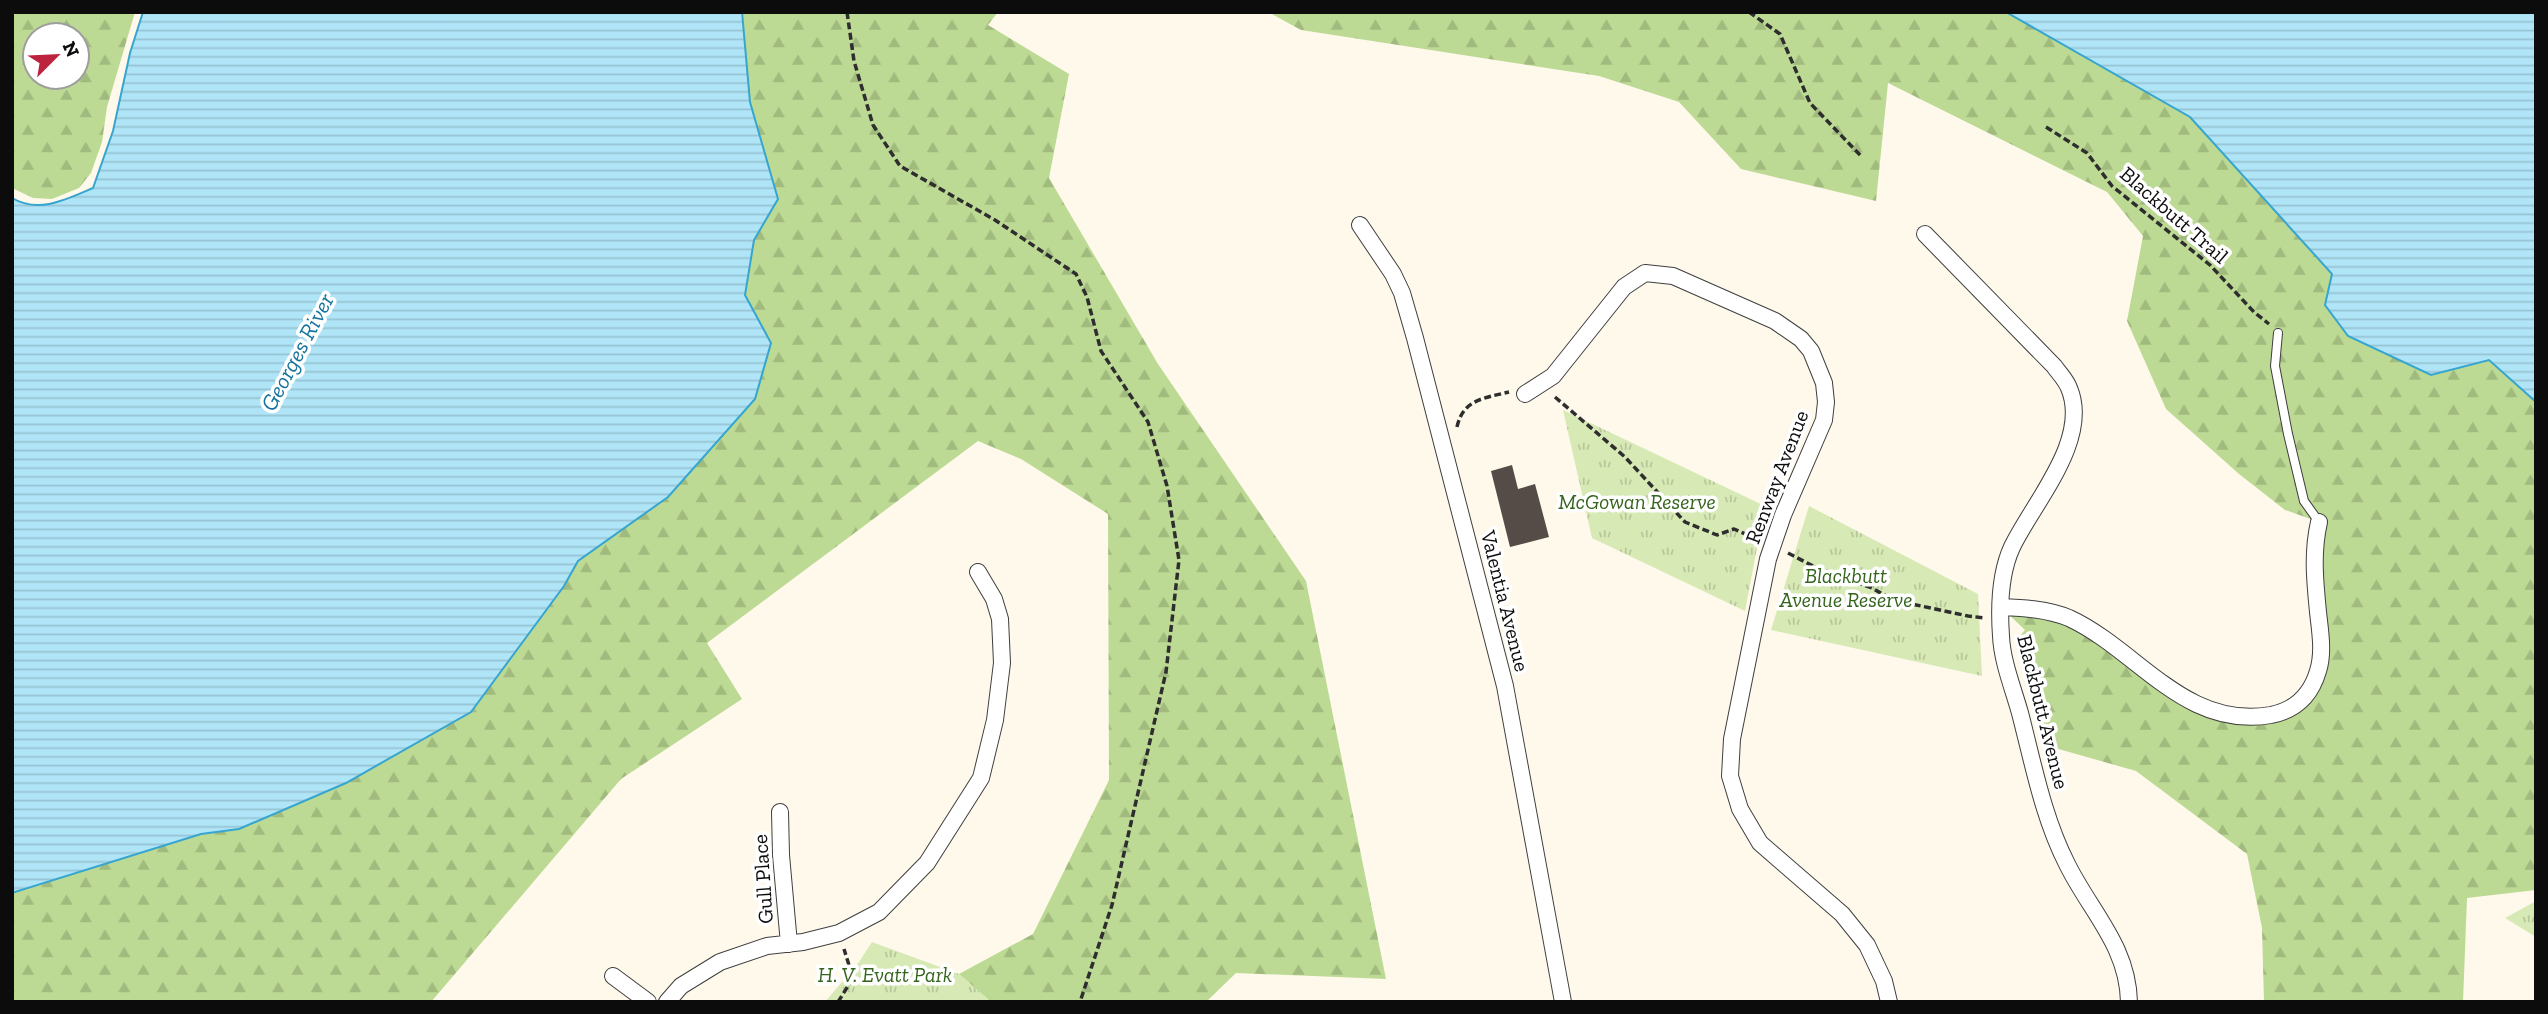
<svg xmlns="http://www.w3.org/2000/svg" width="2548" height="1014" font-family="'Zilla Slab',serif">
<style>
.forest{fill:url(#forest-firs);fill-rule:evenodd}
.park{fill:url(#park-tufts)}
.water{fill:url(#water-rules);stroke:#36a5cf;stroke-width:2}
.building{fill:#554c48}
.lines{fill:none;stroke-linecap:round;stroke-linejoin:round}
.service-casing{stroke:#3f3f3f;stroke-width:10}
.minor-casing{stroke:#3f3f3f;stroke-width:18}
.path{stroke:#2e2e2e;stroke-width:3.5;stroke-dasharray:7 3.5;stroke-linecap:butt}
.service{stroke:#fff;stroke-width:8}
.minor{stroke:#fff;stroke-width:16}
.labels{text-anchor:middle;stroke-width:7;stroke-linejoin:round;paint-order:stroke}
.street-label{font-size:21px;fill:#0c0c0c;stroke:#fff}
.park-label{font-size:21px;font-style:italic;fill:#34641c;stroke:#fff}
.water-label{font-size:23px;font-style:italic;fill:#14749f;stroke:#fff}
</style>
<defs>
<pattern id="forest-firs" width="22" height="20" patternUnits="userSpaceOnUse" patternTransform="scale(1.75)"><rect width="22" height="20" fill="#bdda94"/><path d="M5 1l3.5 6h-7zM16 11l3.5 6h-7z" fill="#a1ba7e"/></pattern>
<pattern id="park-tufts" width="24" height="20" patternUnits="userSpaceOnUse" patternTransform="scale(1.75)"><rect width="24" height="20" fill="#d7e9b5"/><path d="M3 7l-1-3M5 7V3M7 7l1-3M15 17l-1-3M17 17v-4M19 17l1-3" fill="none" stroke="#b7c79a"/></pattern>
<pattern id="water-rules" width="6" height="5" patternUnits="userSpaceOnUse" patternTransform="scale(1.75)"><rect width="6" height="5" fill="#b0e5f7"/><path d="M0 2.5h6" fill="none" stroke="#96c3d3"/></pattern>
</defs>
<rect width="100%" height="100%" fill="#fff9eb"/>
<path class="forest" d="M12,12H135L107,107L102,142L91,173L79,188L52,199L33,198L12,188ZM35,35H77V77H35Z
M742,12H998L988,25L1069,74L1049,178L1158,364L1306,581L1386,979L1236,973L1206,1002H991L959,974L1033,934L1109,780L1108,514L1021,459L978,441L707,643L742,699L621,779L431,1002H12V893L201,834L239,829L346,783L564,586L578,561L668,497L771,343L745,295L754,240L778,199L750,102Z
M1268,12H2006L2190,117L2332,275L2325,305L2431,375L2489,360L2536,402V890L2467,898L2463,1002H2264L2262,928L2247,854L2136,771L2048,746L2018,638L2025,630L2001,607L2054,613L2182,697L2265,716L2314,684L2319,522L2285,510L2239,474L2166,409L2127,321L2143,236L2107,192L1888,83L1876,201L1741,169L1679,102L1599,76L1301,30Z"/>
<path class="park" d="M1563,410L1765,506L1745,611L1592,538Z
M1809,506L1978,594L1982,676L1771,630Z
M2536,901V937L2505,918Z
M872,942L959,974L991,1002H825L859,962Z"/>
<path class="water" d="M143,12H742L750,102L778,199L754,240L745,295L771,343L755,399L668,497L578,561L564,586L471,712L346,783L239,829L201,834L12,893V198C39,214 67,199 93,188L113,131L130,53Z
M2006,12H2536V402L2489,360L2431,375L2348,336L2325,305L2332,274L2190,117Z"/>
<path class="building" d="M1512,465L1518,489L1535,484L1549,537L1510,547L1491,471Z"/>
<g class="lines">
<defs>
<path id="service" d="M2278,333L2275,366L2288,434L2304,501L2319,522"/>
<path id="minor" d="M1360,225L1393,274L1402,293L1415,338L1505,686L1563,1002
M1925,234L2054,366C2059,373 2066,380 2069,388C2091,440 2033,503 2012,547C2000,573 1999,608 2001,636C2002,661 2013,688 2020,713C2033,763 2043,817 2067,864C2090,911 2128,946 2129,1002
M1525,394L1553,376L1624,287L1645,273L1673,276L1775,321L1801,339L1811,351L1824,383L1826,402L1824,420L1783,515L1768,559L1732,739L1730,776L1740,809L1760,843L1842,914L1867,945L1884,981L1889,1002
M2001,607C2024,608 2047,609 2069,618C2138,650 2185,730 2271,715C2296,710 2311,695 2318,671C2324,652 2320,631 2318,612C2315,581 2312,553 2319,522
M780,812L781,855L789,944
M613,976L648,1002
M667,1002L681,986L720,962L767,946L803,942L839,933L879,912L927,863L981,778L995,720L1002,663L1000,619L994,599L978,572"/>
</defs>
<use href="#service" class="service-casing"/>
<use href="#minor" class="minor-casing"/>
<path class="path" d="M847,12L854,61L873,125L900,166L995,220L1076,274L1087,297L1101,351L1148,422L1167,486L1179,560L1166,672L1112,905L1080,1002
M1749,12L1780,34L1810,103L1861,156
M2046,127L2087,153L2112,186L2210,265L2254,312L2269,324
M1555,397L1625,457L1685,522L1717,535L1734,529L1759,540
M1457,427C1463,399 1485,398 1509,392
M1788,553L1813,566L1872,588L1893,600L1968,616L1985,618
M838,1002L853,978L844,949"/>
<use href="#service" class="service"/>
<use href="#minor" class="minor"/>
</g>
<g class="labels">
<g class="street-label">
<text transform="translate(2174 215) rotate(41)" y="7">Blackbutt Trail</text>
<text transform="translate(1777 477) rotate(-69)" y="7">Renway Avenue</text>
<text transform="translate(1505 601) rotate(76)" y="7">Valentia Avenue</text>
<text transform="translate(2043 712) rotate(76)" y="7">Blackbutt Avenue</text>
<text transform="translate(763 879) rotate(-94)" y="7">Gull Place</text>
</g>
<g class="park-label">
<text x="1637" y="509">McGowan Reserve</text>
<text x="1846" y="583">Blackbutt<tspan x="1846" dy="24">Avenue Reserve</tspan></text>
<text x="885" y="982">H. V. Evatt Park</text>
</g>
<g class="water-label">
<text transform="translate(297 352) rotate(-62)" y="8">Georges River</text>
</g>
</g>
<rect width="2548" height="1014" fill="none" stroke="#0c0c0c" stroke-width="28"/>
<g transform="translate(56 56) rotate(66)"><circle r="33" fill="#ffffff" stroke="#9e9e9e" stroke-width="2"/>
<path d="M0-5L12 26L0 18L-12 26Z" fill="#be233e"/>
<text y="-10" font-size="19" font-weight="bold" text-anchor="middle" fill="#0c0c0c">N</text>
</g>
</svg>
